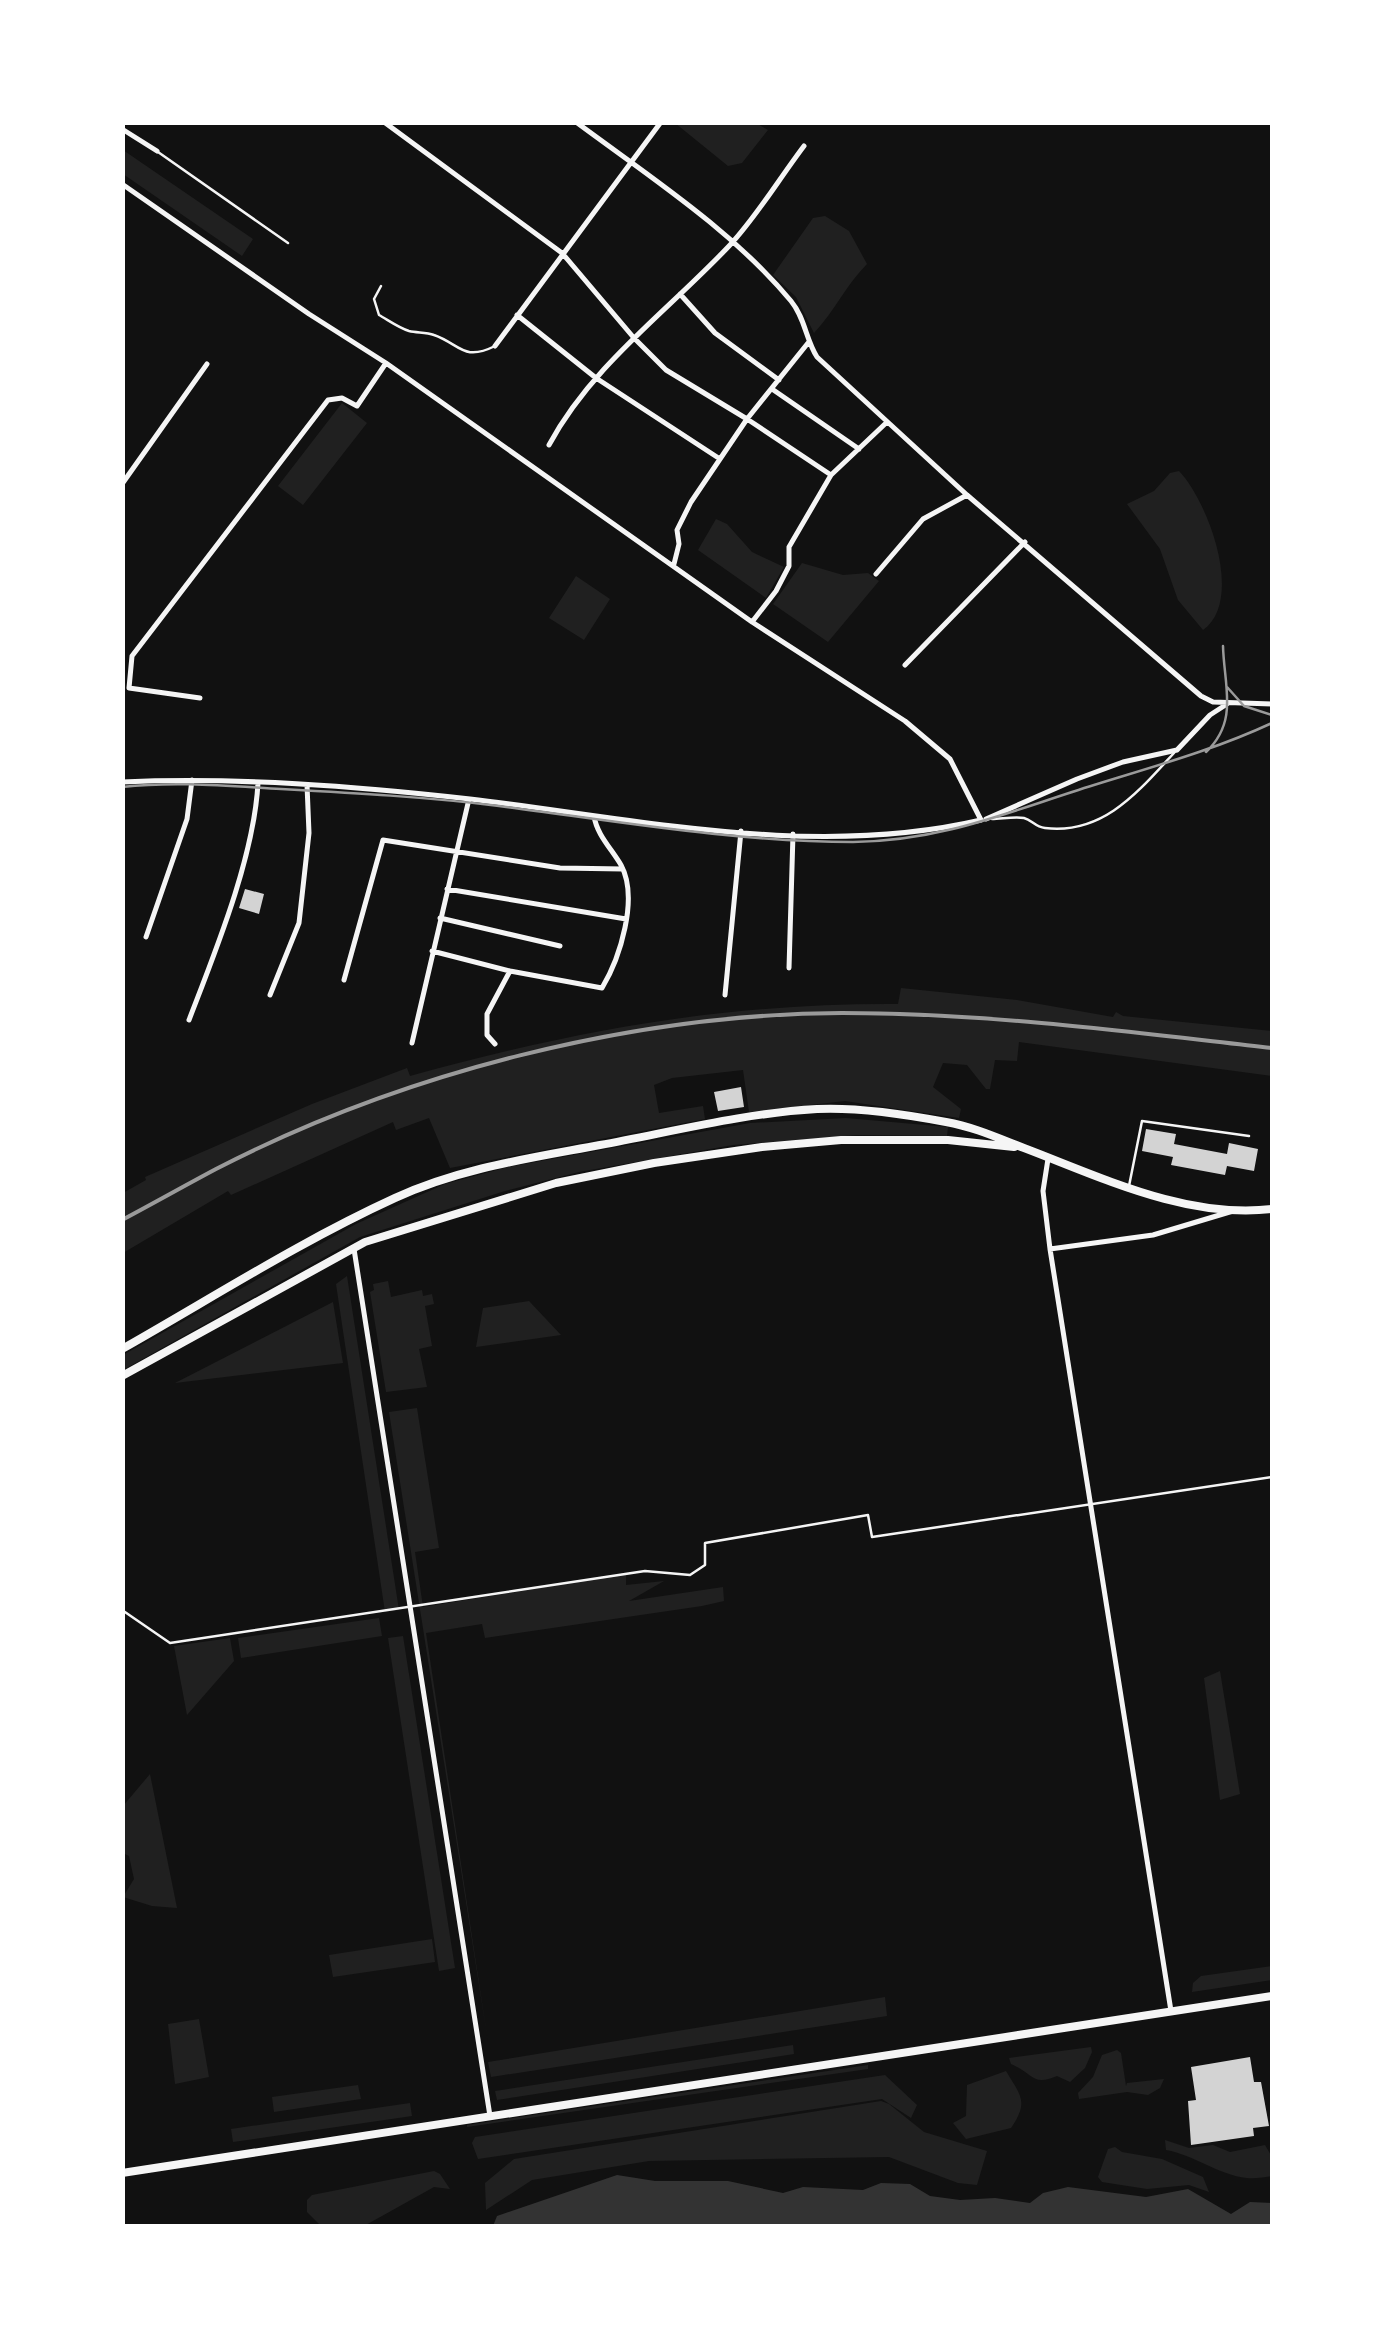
<svg xmlns="http://www.w3.org/2000/svg" width="1395" height="2349" font-family="'Nunito Sans',sans-serif">
<style>
.green{fill:#202020}
.water{fill:#333}
.building{fill:#d3d3d3}
.lines{fill:none;stroke-linecap:round;stroke-linejoin:round}
.service{stroke:#f5f5f5;stroke-width:2.5}
.minor{stroke:#f5f5f5;stroke-width:5}
.secondary{stroke:#f5f5f5;stroke-width:8}
.tram{stroke:#9a9a9a;stroke-width:2.5}
.rail{stroke:#9a9a9a;stroke-width:4}
</style>
<rect width="100%" height="100%" fill="#111"/>
<path class="green" d="M675,123H756L768,130L742,163L728,166Z
M123,150L253,239L242,256L123,174Z
M825,216L849,231L867,264C845,286 835,311 814,333L796,297L773,275L813,218Z
M342,403L367,423L303,505L278,486Z
M1179,471C1208,501 1245,600 1203,630L1178,600L1160,549L1127,504L1154,491L1170,473Z
M716,519L727,524L752,552L784,567L766,598L698,550Z
M802,563L843,575L868,573L879,581L828,642L773,604Z
M576,576L610,599L584,640L549,618Z
M901,988L1017,1000L1113,1017L1116,1012L1123,1016L1272,1031V1076L1019,1042L1017,1061L995,1060L990,1089H986L967,1065L943,1063L933,1087L961,1109L959,1118L845,1101L749,1112L743,1070L672,1078L654,1085L659,1113L703,1106L705,1119L450,1168L429,1118L396,1130L393,1122L231,1195L228,1191L123,1253V1193L146,1180L145,1177L312,1104L407,1068L410,1076C577,1030 724,1003 898,1004Z
M846,1118L948,1127L947,1136L857,1135L733,1145L579,1172L505,1191L360,1237L123,1370V1355L356,1224L445,1184L508,1167L750,1123Z
M347,1276L399,1610L385,1612L336,1284Z
M388,1281L391,1297L422,1290L423,1296L432,1294L434,1304L425,1306L432,1346L419,1349L427,1387L386,1392L370,1292L374,1290L373,1284Z
M529,1301L561,1335L476,1347L483,1308Z
M333,1302L343,1363L175,1383Z
M417,1408L439,1548L415,1552L423,1607L626,1574V1585L664,1581L629,1601L723,1587L724,1601L702,1606L485,1638L482,1624L426,1633L488,2042L389,1412Z
M379,1618L382,1636L241,1658L238,1638Z
M403,1636L455,1968L439,1971L388,1638Z
M230,1638L234,1661L187,1715L174,1646Z
M1220,1671L1240,1794L1220,1800L1204,1678Z
M150,1774L177,1908L152,1906L123,1897L134,1879L129,1856L123,1853V1806Z
M432,1939L435,1962L333,1977L329,1955Z
M1272,1966V1980L1192,1992L1193,1983L1201,1976Z
M885,1997L887,2016L491,2077L488,2062Z
M199,2019L209,2077L175,2084L168,2024Z
M793,2045L794,2054L497,2100L495,2091Z
M1091,2047L1092,2052L1085,2068L1070,2082L1057,2076C1032,2087 1033,2073 1011,2064L1009,2058Z
M1117,2050L1121,2053L1126,2086L1127,2083L1164,2079L1160,2088L1148,2095L1127,2092L1079,2099L1078,2093L1093,2077L1102,2055Z
M868,2065V2069L467,2127V2125Z
M1006,2071C1021,2096 1029,2102 1011,2128L966,2139L953,2123L966,2116L967,2085Z
M885,2075L917,2105L911,2118L882,2099L478,2159L472,2143L475,2137Z
M358,2085L361,2099L274,2112L272,2097Z
M881,2101L889,2104L924,2132L987,2151L977,2185L958,2183L889,2157L649,2161L532,2180L486,2210L485,2183L514,2159Z
M410,2103L412,2116L233,2142L231,2129Z
M1165,2140L1189,2148L1213,2145L1230,2152L1265,2145L1272,2157V2176C1265,2177 1255,2179 1247,2178C1219,2175 1194,2155 1166,2150Z
M1115,2147L1122,2152L1162,2159L1203,2177L1209,2192L1189,2185L1147,2189L1102,2182L1098,2177L1108,2149Z
M434,2171L440,2174L450,2189L434,2187L364,2226H321L307,2212V2200L312,2195Z"/>
<path class="water" d="M617,2175L655,2181H728L783,2193L803,2187L863,2190L881,2183L910,2184L930,2196L960,2200L995,2198L1030,2203L1043,2193L1068,2187L1146,2197L1188,2189L1231,2214L1250,2202L1272,2203V2226H493L497,2216Z"/>
<path class="building" d="M245,889L264,894L259,914L239,908Z
M741,1087L744,1107L718,1111L714,1092Z
M1146,1129L1176,1134L1174,1144L1227,1154L1229,1143L1258,1149L1254,1171L1227,1166L1225,1175L1171,1165L1173,1157L1142,1151Z
M1250,2057L1254,2082H1261L1269,2126L1253,2128L1254,2136L1191,2145L1188,2101L1196,2100L1191,2067Z"/>
<g class="lines">
<path class="service" d="M158,152L288,243
M381,286L374,299L379,315C388,320 399,328 409,331C417,333 426,332 434,335C460,344 463,362 495,346
M992,819C1001,819 1015,816 1024,818C1032,820 1035,827 1045,828C1103,835 1138,792 1174,753
M1129,1186L1142,1121L1249,1136
M122,1610L170,1643L645,1571L690,1575L705,1565V1543L868,1515L872,1537L1272,1477"/>
<path class="minor" d="M384,122L562,253L634,338L666,370L747,419L831,475
M576,122C650,177 732,230 791,301C805,318 806,340 817,357L967,495L1201,696L1213,702L1272,704
M122,129L157,151
M122,184L309,314L386,363L752,622L905,721L950,759L981,820C814,859 638,819 470,799C355,786 238,777 122,782
M680,294L715,333L779,380
M517,315L596,378L720,459
M495,346L661,122
M772,389L859,449
M549,445C592,365 668,311 730,245C757,216 779,179 804,146
M122,484L207,364
M674,564L679,544L677,530L691,502L747,419L808,343
M876,574L923,519L967,495
M752,622L776,591L789,566V547L831,475L886,423
M905,665L1025,542
M200,698L129,688L132,656L328,400L342,398L357,406L386,363
M986,819L1077,779L1123,762L1177,750L1210,715L1227,704
M447,889L626,919
M440,918L560,946
M146,937L187,819L192,780
M432,951L510,971L602,988C620,958 639,898 621,865C611,848 597,835 594,816
M789,968L793,834
M344,980L383,840L560,868L623,869
M270,995L299,923L309,833L307,785
M725,995L741,831
M189,1020C216,950 254,857 258,783
M412,1043L469,799
M495,1044L487,1035V1014L510,971
M1048,1159L1043,1191L1050,1249L1171,2011
M354,1249L490,2116
M1050,1249L1153,1235L1233,1211"/>
<path class="secondary" d="M122,1349C212,1298 301,1241 395,1198C460,1168 531,1158 600,1145C671,1132 745,1113 817,1109C859,1107 904,1114 946,1122C974,1127 998,1138 1024,1148C1103,1178 1187,1219 1272,1209
M122,1376L365,1242L556,1183L654,1163L762,1147L841,1140H948L1014,1147
M122,2173L1272,1996"/>
<path class="tram" d="M1227,687L1244,706L1272,715
M1206,752C1239,721 1224,686 1223,646
M122,787C176,781 228,786 281,789C354,793 427,797 499,806C615,821 736,842 853,842C944,841 1010,811 1094,785C1155,766 1214,750 1272,723"/>
<path class="rail" d="M122,1220C154,1203 184,1186 216,1169C402,1073 632,1014 842,1013C987,1013 1129,1032 1272,1048"/>
</g>
<rect width="1395" height="2349" fill="none" stroke="#ffffff" stroke-width="250"/>
</svg>
